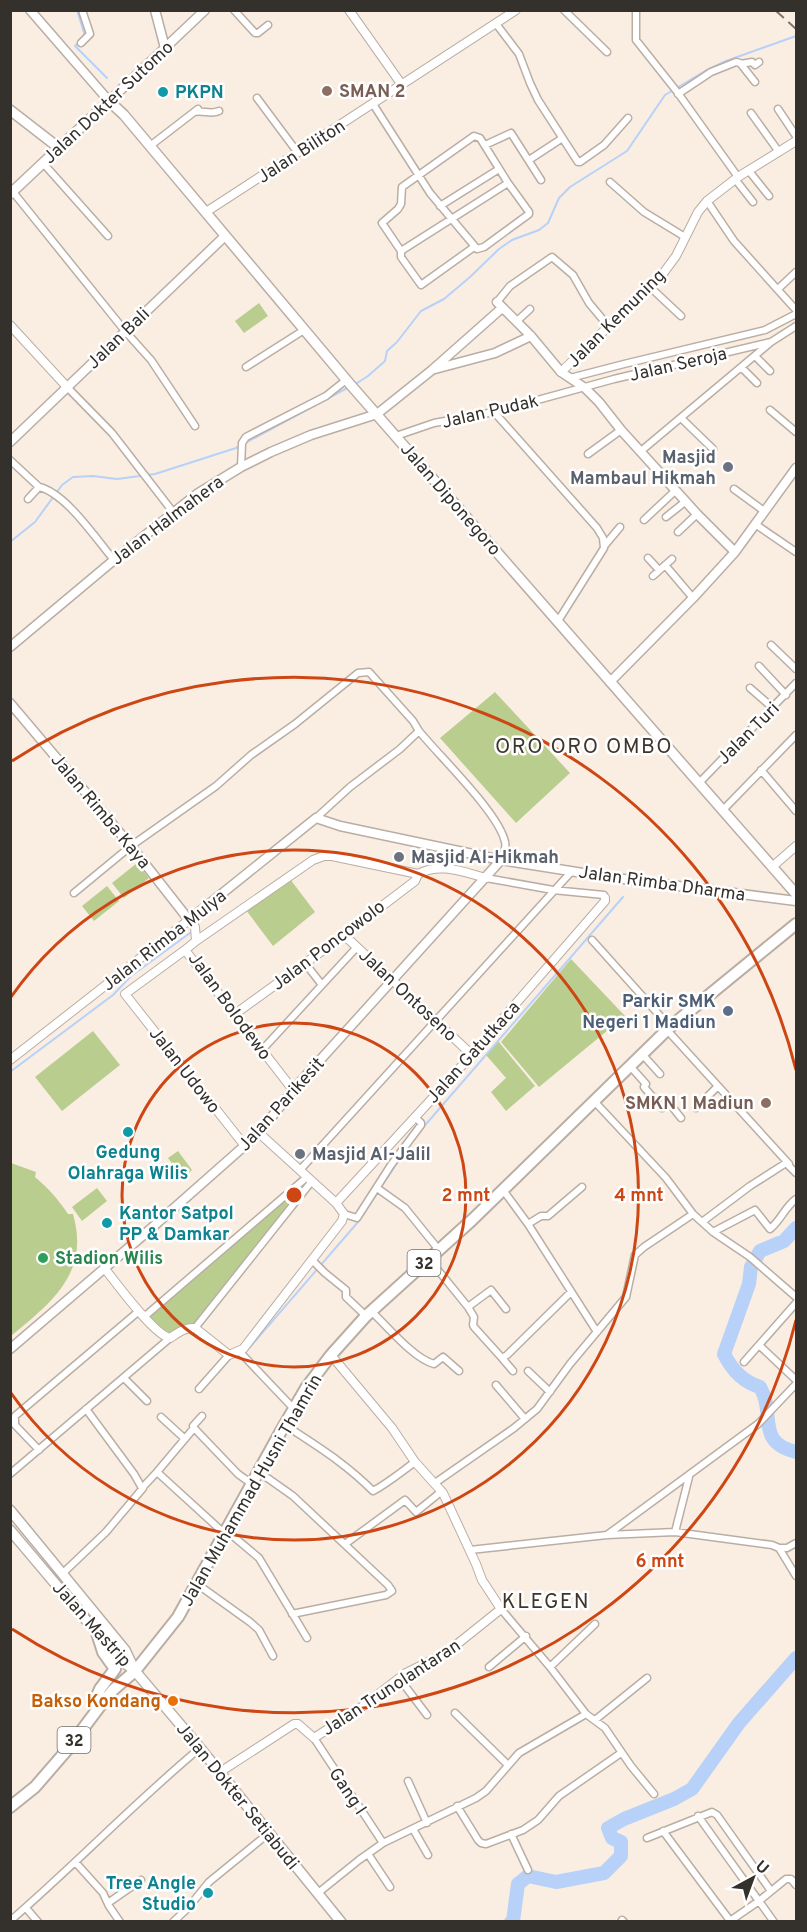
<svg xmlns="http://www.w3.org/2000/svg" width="807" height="1932" font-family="Overpass,sans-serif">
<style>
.green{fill:#b9cd8f}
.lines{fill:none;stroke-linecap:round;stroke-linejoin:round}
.stream{stroke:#b7d1f8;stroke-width:2}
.river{stroke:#b7d1f8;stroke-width:14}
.minor-casing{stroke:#baaea4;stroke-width:9}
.tertiary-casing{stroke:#baaea4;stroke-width:10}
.secondary-casing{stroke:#baaea4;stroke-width:11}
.primary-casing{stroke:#baaea4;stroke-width:12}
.trunk-casing{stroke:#baaea4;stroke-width:14}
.minor{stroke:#fff;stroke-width:6}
.tertiary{stroke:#fff;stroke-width:8}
.secondary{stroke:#fff;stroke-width:8}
.primary{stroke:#fff;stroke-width:9}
.trunk{stroke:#fff;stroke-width:10}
.rail{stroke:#7a746d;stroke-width:2;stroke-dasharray:12 6;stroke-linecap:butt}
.ring{fill:none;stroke:#cd4613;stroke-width:3}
.education-dot{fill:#8d6e63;stroke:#fff;stroke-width:2}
.culture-dot{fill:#0f9aa8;stroke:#fff;stroke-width:2}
.worship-dot{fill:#6b7280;stroke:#fff;stroke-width:2}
.service-dot{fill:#5c6f8a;stroke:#fff;stroke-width:2}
.leisure-dot{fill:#2e9e5b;stroke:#fff;stroke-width:2}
.food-dot{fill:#e8710a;stroke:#fff;stroke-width:2}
.labels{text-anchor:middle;stroke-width:5;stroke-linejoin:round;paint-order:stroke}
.shield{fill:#fff;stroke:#716e6b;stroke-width:1.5}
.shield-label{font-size:16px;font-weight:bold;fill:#34302c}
.education-label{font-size:18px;font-weight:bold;fill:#785e54;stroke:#fff;text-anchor:start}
.culture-label{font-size:18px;font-weight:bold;fill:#0d838f;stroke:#fff;text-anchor:start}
.street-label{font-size:18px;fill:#34302c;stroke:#fff}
.worship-label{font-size:18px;font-weight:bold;fill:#5b616d;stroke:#fff;text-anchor:start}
.service-label{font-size:18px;font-weight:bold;fill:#4e5e75;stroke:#fff;text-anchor:end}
.leisure-label{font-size:18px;font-weight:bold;fill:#27864d;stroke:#fff;text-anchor:start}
.food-label{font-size:18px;font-weight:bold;fill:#c56008;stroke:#fff;text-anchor:end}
.quarter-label{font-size:21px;letter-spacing:1.5px;fill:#3e352d;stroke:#fff}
.centre{fill:#cd4613;stroke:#fff;stroke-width:3}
.ring-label{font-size:18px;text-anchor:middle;font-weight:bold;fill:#cd4613;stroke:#fff;stroke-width:5;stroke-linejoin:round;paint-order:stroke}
</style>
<rect width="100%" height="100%" fill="#faeee3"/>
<path class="green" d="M259,303L268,316L244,333L235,321Z
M495,692L570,773L516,823L440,738Z
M137,863L149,878L124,898L112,883Z
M290,879L315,912L273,946L246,910Z
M107,886L119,901L94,921L82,906Z
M571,959L625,1016L539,1087L501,1042Z
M93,1031L120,1065L62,1111L35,1077Z
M498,1041L535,1086L506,1111L491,1092L506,1078L486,1055Z
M178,1151L192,1170L183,1178L168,1158Z
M11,1163L36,1172L35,1177C48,1188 58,1199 68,1214H73C90,1273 52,1302 11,1336Z
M97,1188L107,1201L82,1221L72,1207Z
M297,1188L301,1192L272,1230L194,1323L183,1325L167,1334L148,1317Z"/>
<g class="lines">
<path class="stream" d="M77,10L85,36
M79,42L75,46L107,78
M354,385L368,376L385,361L387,351L397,342L421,311L444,299L470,277L499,249L512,240L539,230L548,223L559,198L570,187L627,151L665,95L705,71L726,61L796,36
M10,542L35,522L62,485L73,477L93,476L117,479L155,474L236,448L349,387
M10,1072L113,995L131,976L190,933
M420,1131L623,897
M244,1354L358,1222L403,1154"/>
<path class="river" d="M796,1228L784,1241L760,1251L751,1267L749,1284L724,1354C732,1370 743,1382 760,1387C776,1414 755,1442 796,1452
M511,1922L513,1921L518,1884L528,1876L556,1882L604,1873L621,1856V1842L612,1838L608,1828L624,1819L674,1799L692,1789L739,1723L796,1658"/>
<defs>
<path id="minor" d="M234,10L255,33H258L268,25
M564,10L607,52
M636,10V40L678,93L738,177
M497,25L519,54L530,83L538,100L578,162H580L604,145L628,118
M81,43L90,34L82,10
M741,64L752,62L755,65L759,62
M678,94L711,72L736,62L740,63L755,82
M257,98L298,153
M373,104L430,193L477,249L484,247L529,214V212L508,183
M778,109L796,136
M194,112C203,110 211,115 219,111
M751,113L779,152
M485,145L511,133L541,180
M150,146L198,109
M529,160L561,139
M43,163L108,236
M749,171L769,196
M735,179L753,202
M610,182L644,212L685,237
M13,192L125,331L151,360L195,426
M707,201L734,241L796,310
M440,206L499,169
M401,251L508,183L480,138L474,136L402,187L401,204L398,209L382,223L401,251V257L421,285L474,247
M650,287L681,316
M778,289L796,272
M497,302L510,286L552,257L573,275L589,303L609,327
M516,322L530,309
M756,357L770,371
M246,367L304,330
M742,368L757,383
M570,378L624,364L765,330L796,314
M67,387L112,433L173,512
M770,410L796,432
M494,412L597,528L603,538L604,548L558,621
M681,418L713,449
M396,436L434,423L494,412L614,379L771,342
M641,451L771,342L796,326
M588,454L621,430
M10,460L39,487L28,499
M241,467L242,443L246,437L326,396L346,380
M39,487C66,493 96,539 114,560
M734,489L764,511
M666,517L686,501
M644,520L676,490
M755,524L796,552
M678,532L697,514
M605,545L620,527
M648,558L659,570
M665,565L693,598
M653,576L672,559
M771,645L796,669
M759,666L786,695
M750,688L773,708
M419,731C440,757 499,813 505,842C507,848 503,854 501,860
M761,770L796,811
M699,783L796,683
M722,811L796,735
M486,878L553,890L604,895L605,898
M74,893L131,846L216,786L251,755L295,724L358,673L369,672L413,721L419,731L400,749L350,787L316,818
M592,940L670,1027
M322,985L357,947
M667,1030L789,1164
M262,1050L322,985L305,963
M642,1054L660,1074
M630,1066L646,1084L644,1087L662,1108L670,1104L681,1118
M594,1101L666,1178L693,1214L713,1232L750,1257L796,1297
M696,1108L718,1086
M300,1170L572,871
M377,1188L405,1208L439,1250
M503,1190L528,1224L597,1332
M344,1214L357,1218L391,1165L421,1125V1123L415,1117
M702,1222L750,1186L786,1163L796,1173
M528,1224L541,1216H548L582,1187
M713,1232L755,1210L770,1229C781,1220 785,1207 796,1199
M429,1259L468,1307L491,1290L506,1309
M312,1260L325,1273L346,1290V1297L366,1316
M468,1307L474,1317L473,1325L474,1327L502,1358L507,1355L571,1292
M372,1312C388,1327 413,1358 434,1364L443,1357L459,1371
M144,1317L307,1177
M195,1328L312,1181
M759,1345L796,1380
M239,1351L294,1409
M502,1358L513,1371
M744,1362L796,1303
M528,1371L550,1392
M124,1378L147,1401
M496,1385L525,1419
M199,1389L229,1355
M86,1409L134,1474L142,1488L157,1472L225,1534
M161,1417L185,1439
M285,1425C318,1447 344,1462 373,1491C388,1483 401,1472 415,1462
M194,1428L238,1474L252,1484
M39,1450L15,1425V1416L139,1311
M157,1472L194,1428L193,1426L202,1416
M259,1472L293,1496L388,1585L392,1591L386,1595L292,1614
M10,1474L170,1338
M435,1483L514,1428L537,1409L570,1364L626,1297L635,1255L644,1247L693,1214
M227,1531L259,1558L307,1638
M675,1532L689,1477
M607,1535L758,1424L796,1384
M345,1544L405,1500L416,1512L442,1491
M779,1548H787L796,1543
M470,1550L607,1535L675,1532L772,1545L779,1548L796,1576
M62,1574L106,1532L143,1488
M197,1584L250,1622L259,1630L273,1656
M501,1609L550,1667L586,1714L605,1728L631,1766L654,1794
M489,1667L526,1636
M550,1667L595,1624
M399,1678L427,1715
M455,1713L508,1765
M595,1720L647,1678
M314,1738L383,1843
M408,1781L427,1823
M457,1806L478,1840L481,1843L486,1844L523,1830L538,1820L559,1796L621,1753
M698,1816L774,1922
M413,1829L428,1855
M663,1831L731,1922
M511,1834L528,1870
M647,1838L712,1812L717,1815L771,1891
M368,1854L390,1887
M76,1863L103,1893L109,1906L120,1922
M318,1893L359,1860L383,1843L476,1798L486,1791L519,1753L586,1714
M108,1903L141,1880
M26,1908L38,1922
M10,1921C75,1865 134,1803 200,1748
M730,1921L759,1901L786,1879H791L796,1885
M173,1922L188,1908L209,1882L269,1833
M621,1922L622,1920L624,1922"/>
<path id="tertiary" d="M349,10L402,85
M206,212L516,10
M10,325L67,387
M561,372L662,275L676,256L698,212L707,201L738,177L796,141
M772,867L796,846
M344,935L471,1054
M196,941L313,860L324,856H332L418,874C440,862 463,872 486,878
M185,950L125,994L245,1146
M235,1014L344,935L415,881L418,874
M10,1060L189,920L195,927L196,941L185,950L293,1090
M336,1203L452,1077L605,901V898
M105,1269C117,1284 154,1335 170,1338C178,1333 185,1327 195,1328L229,1355L243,1349L342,1221L344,1214L336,1203L259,1133
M220,1772L294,1724H298L314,1738L363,1706L406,1673L446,1653L501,1609L482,1580L476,1564L443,1493L415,1462L392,1428L331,1355"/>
<path id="secondary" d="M30,10L109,101L205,10
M155,10L165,48
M497,302L531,336L561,372L585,388L599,402L621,430L697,514L735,552
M435,369L495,353L531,336
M10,442L225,236
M10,647L114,560L197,494L241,467L271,452L311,435L377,414L432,370L502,308
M610,682L693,598L735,552L796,468
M10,703L131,846L189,920L316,818L340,826L501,860L608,877L796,901
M10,1349L147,1232L259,1133L293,1090L501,860"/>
<path id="primary" d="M10,110L59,148
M10,194L109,101L124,115L150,146L349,383L796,894
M10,1510L125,1650L134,1669
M10,1530L118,1658L135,1671L200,1748L341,1922"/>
<path id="trunk" d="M97,1633L103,1652L115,1669L100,1689L97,1696L101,1704
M10,1807L35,1787L67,1750L103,1702L113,1690L135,1671L178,1617L281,1431L306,1388L331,1355L366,1316L472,1220L670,1027L796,924"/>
</defs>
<use href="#minor" class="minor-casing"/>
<use href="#tertiary" class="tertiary-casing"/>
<use href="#secondary" class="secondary-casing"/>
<use href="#primary" class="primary-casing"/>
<use href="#trunk" class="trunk-casing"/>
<use href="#minor" class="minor"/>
<use href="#tertiary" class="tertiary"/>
<use href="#secondary" class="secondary"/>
<use href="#primary" class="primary"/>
<use href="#trunk" class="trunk"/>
<path class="rail" d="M775,10L796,29"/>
</g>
<g class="ring">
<circle cx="294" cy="1195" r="172"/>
<path d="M11 997A345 345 0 1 1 11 1393"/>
<path d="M796 1320A517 517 0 0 1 12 1629M12 761A517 517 0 0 1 796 1070"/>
</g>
<g class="education-dot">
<circle cx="327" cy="91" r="6"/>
<circle cx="766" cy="1103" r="6"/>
</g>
<g class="culture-dot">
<circle cx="163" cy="92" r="6"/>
<circle cx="128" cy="1132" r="6"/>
<circle cx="107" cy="1223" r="6"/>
<circle cx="208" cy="1893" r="6"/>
</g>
<g class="worship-dot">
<circle cx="728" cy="467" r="6"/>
<circle cx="399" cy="857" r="6"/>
<circle cx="300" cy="1154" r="6"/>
</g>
<circle class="service-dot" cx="728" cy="1011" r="6"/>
<circle class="leisure-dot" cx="43" cy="1258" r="6"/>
<circle class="food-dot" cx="173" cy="1701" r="6"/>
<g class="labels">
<g class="shield">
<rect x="407.5" y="1250" width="33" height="26" rx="4.5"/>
<rect x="57.5" y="1727" width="33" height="26" rx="4.5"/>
</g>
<g class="shield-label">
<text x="424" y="1269">32</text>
<text x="74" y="1746">32</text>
</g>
<g class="education-label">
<text x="339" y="97">SMAN 2</text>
<text x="754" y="1109" text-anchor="end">SMKN 1 Madiun</text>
</g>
<g class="culture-label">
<text x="175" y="98">PKPN</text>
<text x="128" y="1158" text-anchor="middle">Gedung<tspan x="128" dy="21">Olahraga Wilis</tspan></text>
<text x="119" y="1219">Kantor Satpol<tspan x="119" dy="21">PP &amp; Damkar</tspan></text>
<text x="196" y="1889" text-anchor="end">Tree Angle<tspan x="196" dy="21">Studio</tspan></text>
</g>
<g class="street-label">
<text transform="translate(108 102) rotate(-43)" y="6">Jalan Dokter Sutomo</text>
<text transform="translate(301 151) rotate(-33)" y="6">Jalan Biliton</text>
<text transform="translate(616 318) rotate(-45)" y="6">Jalan Kemuning</text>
<text transform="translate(118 338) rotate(-44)" y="6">Jalan Bali</text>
<text transform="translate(678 364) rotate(-13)" y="6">Jalan Seroja</text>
<text transform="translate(490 411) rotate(-13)" y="6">Jalan Pudak</text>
<text transform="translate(451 499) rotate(49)" y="6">Jalan Diponegoro</text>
<text transform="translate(167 520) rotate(-37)" y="6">Jalan Halmahera</text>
<text transform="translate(748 733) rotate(-45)" y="6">Jalan Turi</text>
<text transform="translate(101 811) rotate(50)" y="6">Jalan Rimba Kaya</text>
<text transform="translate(662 883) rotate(8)" y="6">Jalan Rimba Dharma</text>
<text transform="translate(164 940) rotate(-38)" y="6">Jalan Rimba Mulya</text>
<text transform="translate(328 945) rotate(-37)" y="6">Jalan Poncowolo</text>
<text transform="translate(408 995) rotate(43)" y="6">Jalan Ontoseno</text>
<text transform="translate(230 1006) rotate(54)" y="6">Jalan Bolodewo</text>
<text transform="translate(473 1052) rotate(-48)" y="6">Jalan Gatutkaca</text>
<text transform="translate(185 1070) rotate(52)" y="6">Jalan Udowo</text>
<text transform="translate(281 1104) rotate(-48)" y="6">Jalan Parikesit</text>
<text transform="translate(251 1490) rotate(-60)" y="6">Jalan Muhammad Husni Thamrin</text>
<text transform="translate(92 1624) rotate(48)" y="6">Jalan Mastrip</text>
<text transform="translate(391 1687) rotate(-33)" y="6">Jalan Trunolantaran</text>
<text transform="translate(348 1791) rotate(56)" y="6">Gang I</text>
<text transform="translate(238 1796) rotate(51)" y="6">Jalan Dokter Setiabudi</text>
</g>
<g class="worship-label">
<text x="716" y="463" text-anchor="end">Masjid<tspan x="716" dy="21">Mambaul Hikmah</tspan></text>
<text x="411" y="863">Masjid Al-Hikmah</text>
<text x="312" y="1160">Masjid Al-Jalil</text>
</g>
<g class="service-label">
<text x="716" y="1007">Parkir SMK<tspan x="716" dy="21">Negeri 1 Madiun</tspan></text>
</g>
<g class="leisure-label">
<text x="55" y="1264">Stadion Wilis</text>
</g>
<g class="food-label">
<text x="161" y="1707">Bakso Kondang</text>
</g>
<g class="quarter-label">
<text x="584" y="753">ORO ORO OMBO</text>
<text x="546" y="1608">KLEGEN</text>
</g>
</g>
<circle cx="294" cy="1195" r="9" class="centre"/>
<g class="ring-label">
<text x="466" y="1201">2 mnt</text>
<text x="639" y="1201">4 mnt</text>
<text x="660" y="1567">6 mnt</text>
</g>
<rect width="807" height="1932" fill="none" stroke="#34302c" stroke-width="24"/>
<g transform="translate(753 1878) rotate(41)" stroke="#ffffff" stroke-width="4.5" paint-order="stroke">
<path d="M0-4.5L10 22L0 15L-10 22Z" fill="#34302c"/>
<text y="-9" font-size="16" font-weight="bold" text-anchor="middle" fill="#34302c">U</text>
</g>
</svg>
